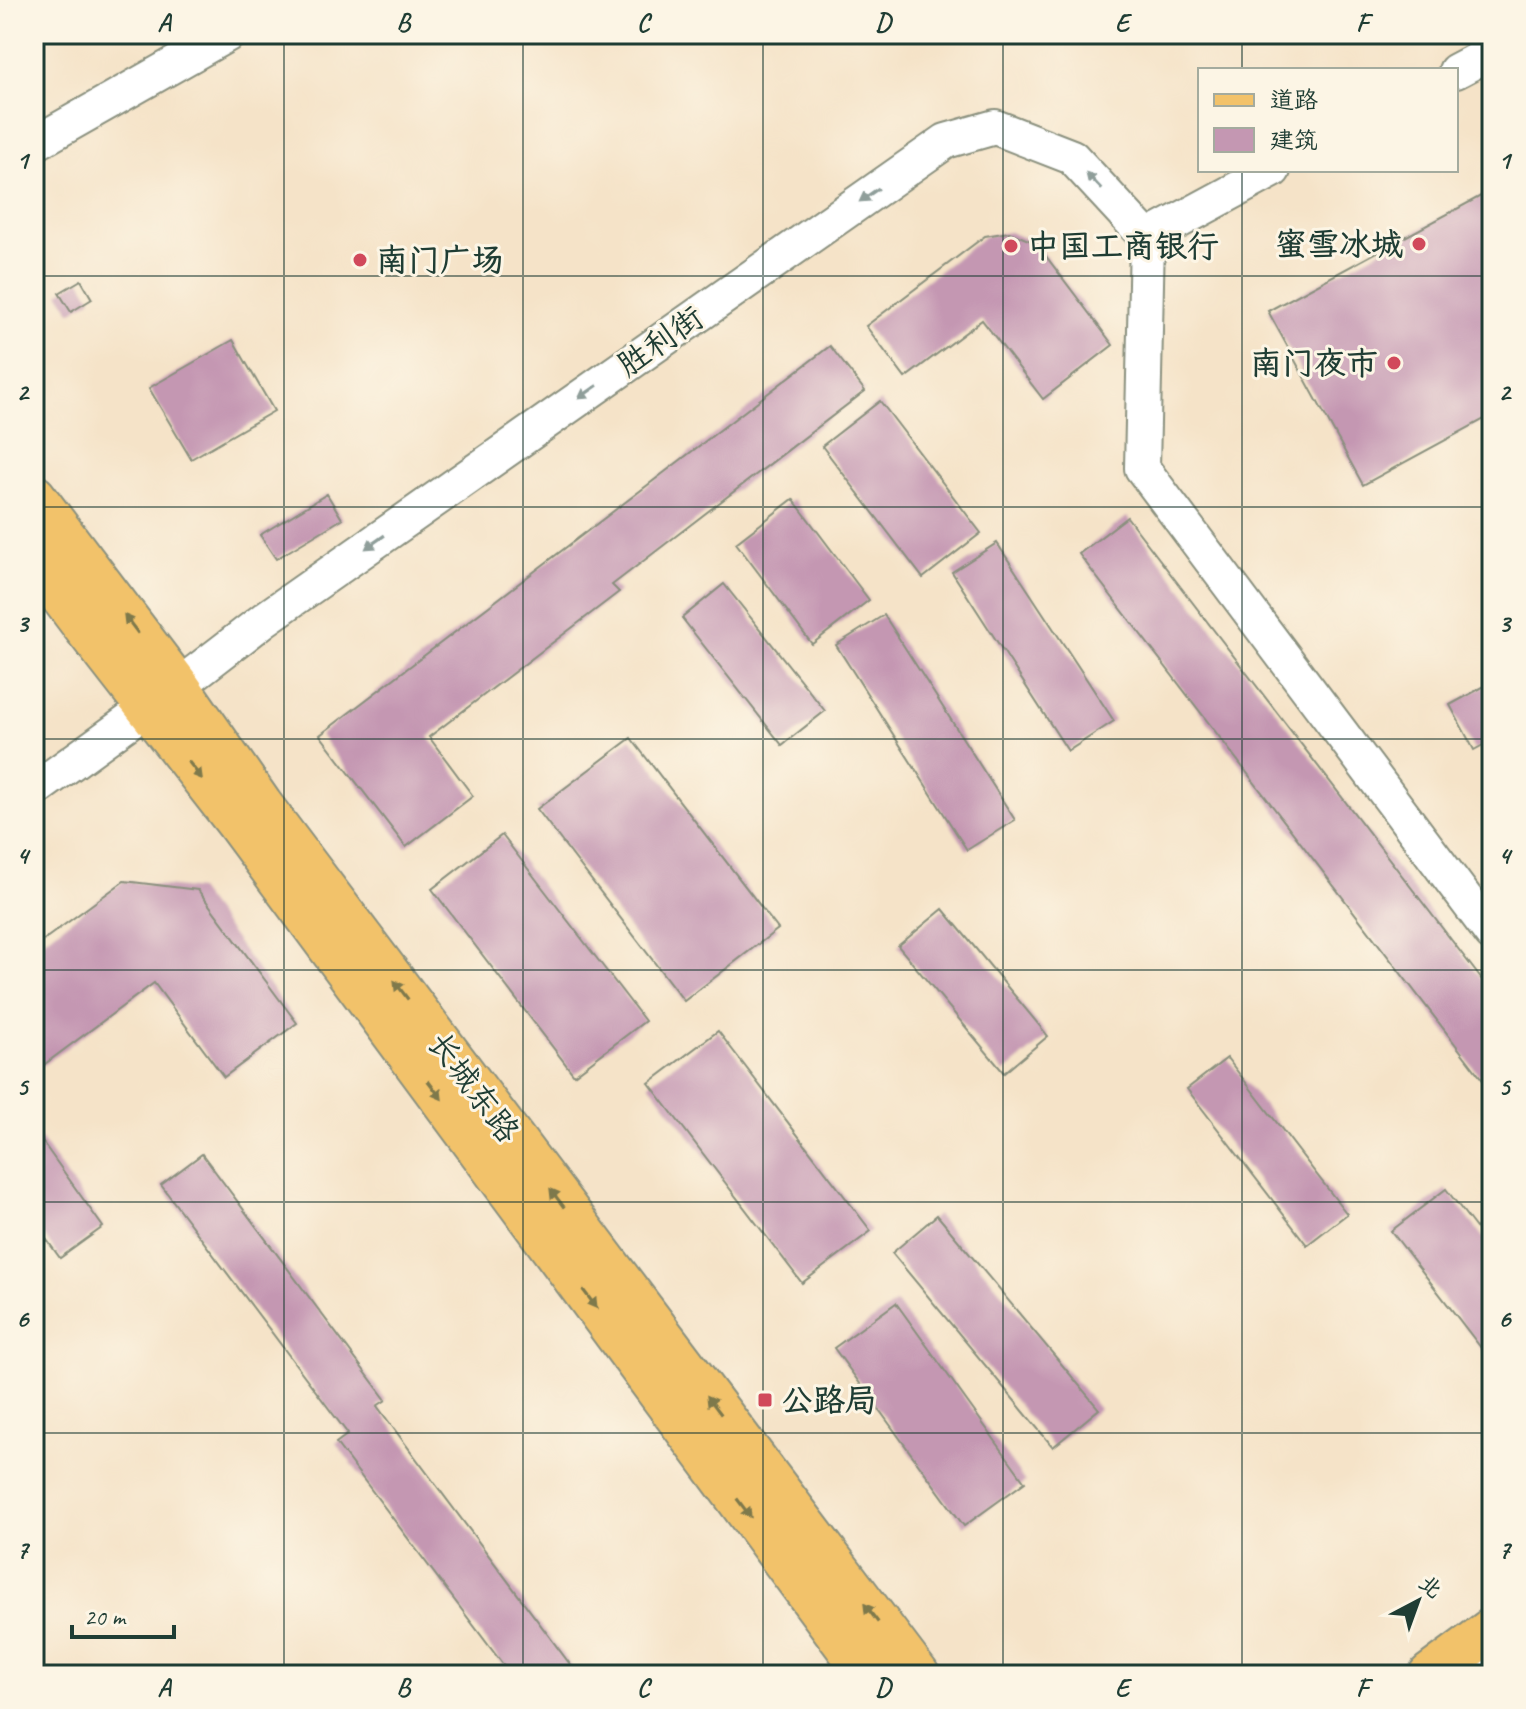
<svg xmlns="http://www.w3.org/2000/svg" width="1526" height="1709" font-family="Caveat,'LXGW WenKai TC',sans-serif">
<style>
.building{fill:#c497b2}
.lines{fill:none;stroke-linecap:round;stroke-linejoin:round}
.minor-casing{stroke:#8a907e;stroke-width:38}
.major-casing{stroke:#8a907e;stroke-width:46}
.minor{stroke:#fff;stroke-width:34}
.major{stroke:#f2c26a;stroke-width:42}
.oneway{fill:#8f9e9a}
.oneway2{fill:#7e794c}
.grid{fill:none;stroke:#1f3d34;stroke-width:2;stroke-opacity:0.55}
.poi-dot{fill:#d1495b;stroke:#fcf5e5;stroke-width:3}
.labels{text-anchor:middle;stroke-width:6;stroke-linejoin:round;paint-order:stroke}
.poi-label{font-size:32px;font-weight:bold;fill:#1f3d34;stroke:#fcf5e5;text-anchor:start}
.street-label{font-size:32px;fill:#1f3d34;stroke:#fcf5e5}
.neatline{fill:none;stroke:#1f3d34;stroke-width:3}
.grid-label{font-size:26px;text-anchor:middle;font-weight:bold;fill:#1f3d34}
</style>
<rect width="100%" height="100%" fill="#fcf5e5"/>
<filter id="ink" filterUnits="userSpaceOnUse"><feTurbulence type="fractalNoise" baseFrequency=".0125" numOctaves="2"/><feDisplacementMap in="SourceGraphic" scale="16" xChannelSelector="R" yChannelSelector="G"/><feConvolveMatrix kernelMatrix="1 2 1 2 8 2 1 2 1" color-interpolation-filters="sRGB"/></filter>
<filter id="wash" filterUnits="userSpaceOnUse"><feTurbulence type="fractalNoise" baseFrequency=".006" numOctaves="4" result="noise"/><feDisplacementMap in="SourceGraphic" scale="32" xChannelSelector="R" yChannelSelector="G"/><feGaussianBlur stdDeviation="1.8" result="paint"/><feColorMatrix in="noise" values="0 0 0 0 0 0 0 0 0 0 0 0 0 0 0 0 0 1.4 0 .05"/><feComposite in="paint" operator="in"/></filter>
<g filter="url(#wash)">
<rect width="100%" height="100%" fill="#f5e3c8"/>
<g id="blocks">
<path class="building" d="M1492,190V415L1363,485L1268,311Z
M1009,232L1036,243L1113,345L1043,399L982,320L905,378L866,326L985,236Z
M81,280L92,299L71,312L59,293Z
M233,340L274,411L191,459L149,388Z
M830,346L865,391L612,585L619,592L429,737L473,796L406,847L320,735Z
M880,401L981,533L923,578L822,446Z
M327,494L342,519L276,559L260,535Z
M793,499L869,600L812,644L736,543Z
M1127,517L1492,993V1092L1079,554Z
M997,543L1114,721L1068,751L952,572Z
M724,584L825,711L782,745L682,618Z
M884,615L1015,820L967,850L836,645Z
M1492,682V740L1474,750L1450,705Z
M631,738L778,929L684,1001L537,809Z
M502,835L645,1021L574,1075L432,889Z
M124,881L198,890L297,1023L224,1077L154,983L38,1069L34,1063V947Z
M943,909L1048,1036L1004,1073L898,946Z
M718,1031L871,1231L802,1283L649,1083Z
M1227,1058L1347,1214L1307,1245L1187,1089Z
M34,1130L103,1227L60,1258L34,1222Z
M202,1154L386,1400L377,1406L578,1675H511L336,1443L348,1434L161,1185Z
M1446,1189L1492,1249V1362L1391,1231Z
M937,1215L1099,1409L1053,1447L892,1253Z
M896,1303L1025,1482L964,1526L834,1348Z"/>
</g>
</g>
<g filter="url(#ink)">
<use href="#blocks" fill-opacity="0" stroke="#8a907e" stroke-width="2"/>
<g class="lines">
<defs>
<path id="minor" d="M1456,71L1492,52
M34,144L228,34
M1147,238L1142,468L1492,934
M1147,238L1273,170
M34,790L178,686L265,619L946,141L995,127L1072,157L1147,238
M1487,1675L1492,1672"/>
<path id="major" d="M34,496L178,686L261,805L918,1675
M34,560L83,625L236,821L868,1675
M1430,1675L1492,1629"/>
</defs>
<use href="#minor" class="minor-casing"/>
<use href="#major" class="major-casing"/>
<use href="#minor" class="minor"/>
<use href="#major" class="major"/>
</g>
<defs><path id="oneway-solid" d="M-6-.8H1V-3.2L6.5 0L1 3.2V.8H-6Z" transform="scale(2)"/></defs>
<g class="oneway">
<use href="#oneway-solid" transform="translate(1094 181) rotate(-133)"/>
<use href="#oneway-solid" transform="translate(869 195) rotate(145)"/>
<use href="#oneway-solid" transform="translate(588 392) rotate(145)"/>
<use href="#oneway-solid" transform="translate(375 542) rotate(145)"/>
</g>
<g class="oneway2">
<use href="#oneway-solid" transform="translate(131 624) rotate(-127)"/>
<use href="#oneway-solid" transform="translate(195 770) rotate(52)"/>
<use href="#oneway-solid" transform="translate(401 990) rotate(-127)"/>
<use href="#oneway-solid" transform="translate(435 1090) rotate(53)"/>
<use href="#oneway-solid" transform="translate(557 1198) rotate(-127)"/>
<use href="#oneway-solid" transform="translate(590 1299) rotate(53)"/>
<use href="#oneway-solid" transform="translate(714 1405) rotate(-127)"/>
<use href="#oneway-solid" transform="translate(744 1508) rotate(53)"/>
<use href="#oneway-solid" transform="translate(871 1613) rotate(-127)"/>
</g>
</g>
<path class="grid" d="M284,34V1675M523,34V1675M763,34V1675M1003,34V1675M1242,34V70M1242,170V1675M34,276H1492M34,507H1492M34,739H1492M34,970H1492M34,1202H1492M34,1433H1492"/>
<g class="poi-dot">
<circle cx="1419" cy="244" r="8"/>
<circle cx="1011" cy="246" r="8"/>
<circle cx="360" cy="260" r="8"/>
<circle cx="1394" cy="363" r="8"/>
<rect x="757" y="1392" width="16" height="16" rx="4"/>
</g>
<g class="labels">
<g class="poi-label">
<text x="1403" y="255" text-anchor="end">蜜雪冰城</text>
<text x="1027" y="257">中国工商银行</text>
<text x="376" y="271">南门广场</text>
<text x="1378" y="374" text-anchor="end">南门夜市</text>
<text x="781" y="1411">公路局</text>
</g>
<g class="street-label">
<text transform="translate(660 341) rotate(-35)" y="11">胜利街</text>
<text transform="translate(474 1087) rotate(53)" y="11">长城东路</text>
</g>
</g>
<rect width="1526" height="1709" fill="none" stroke="#fcf5e5" stroke-width="88"/>
<rect x="1198" y="68" width="260" height="104" fill="#fcf5e5" stroke="#a4ab9e" stroke-width="2"/>
<rect x="1214" y="94" width="40" height="12" fill="#f2c26a" stroke="#a4ab9e" stroke-width="2"/>
<text x="1270" y="108" font-size="24" fill="#1f3d34">道路</text>
<rect x="1214" y="128" width="40" height="24" fill="#c497b2" stroke="#a4ab9e" stroke-width="2"/>
<text x="1270" y="148" font-size="24" fill="#1f3d34">建筑</text>
<g transform="translate(1418 1601) rotate(41)" stroke="#fcf5e5" stroke-width="6" paint-order="stroke">
<path d="M0-6L14 30L0 20L-14 30Z" fill="#1f3d34"/>
<text y="-12" font-size="22" font-weight="bold" text-anchor="middle" fill="#1f3d34">北</text>
</g>
<path d="M72 1625v12h102v-12" fill="none" stroke="#1f3d34" stroke-width="4"/>
<text x="84" y="1625" font-size="24" fill="#1f3d34" stroke="#fcf5e5" stroke-width="6" paint-order="stroke">20 m</text>
<rect x="44" y="44" width="1438" height="1621" class="neatline"/>
<g class="grid-label">
<text x="164" y="31">A</text>
<text x="403" y="31">B</text>
<text x="643" y="31">C</text>
<text x="883" y="31">D</text>
<text x="1122" y="31">E</text>
<text x="1362" y="31">F</text>
<text x="22" y="169">1</text>
<text x="1504" y="169">1</text>
<text x="22" y="400">2</text>
<text x="1504" y="400">2</text>
<text x="22" y="632">3</text>
<text x="1504" y="632">3</text>
<text x="22" y="864">4</text>
<text x="1504" y="864">4</text>
<text x="22" y="1095">5</text>
<text x="1504" y="1095">5</text>
<text x="22" y="1327">6</text>
<text x="1504" y="1327">6</text>
<text x="22" y="1558">7</text>
<text x="1504" y="1558">7</text>
<text x="164" y="1696">A</text>
<text x="403" y="1696">B</text>
<text x="643" y="1696">C</text>
<text x="883" y="1696">D</text>
<text x="1122" y="1696">E</text>
<text x="1362" y="1696">F</text>
</g>
</svg>
